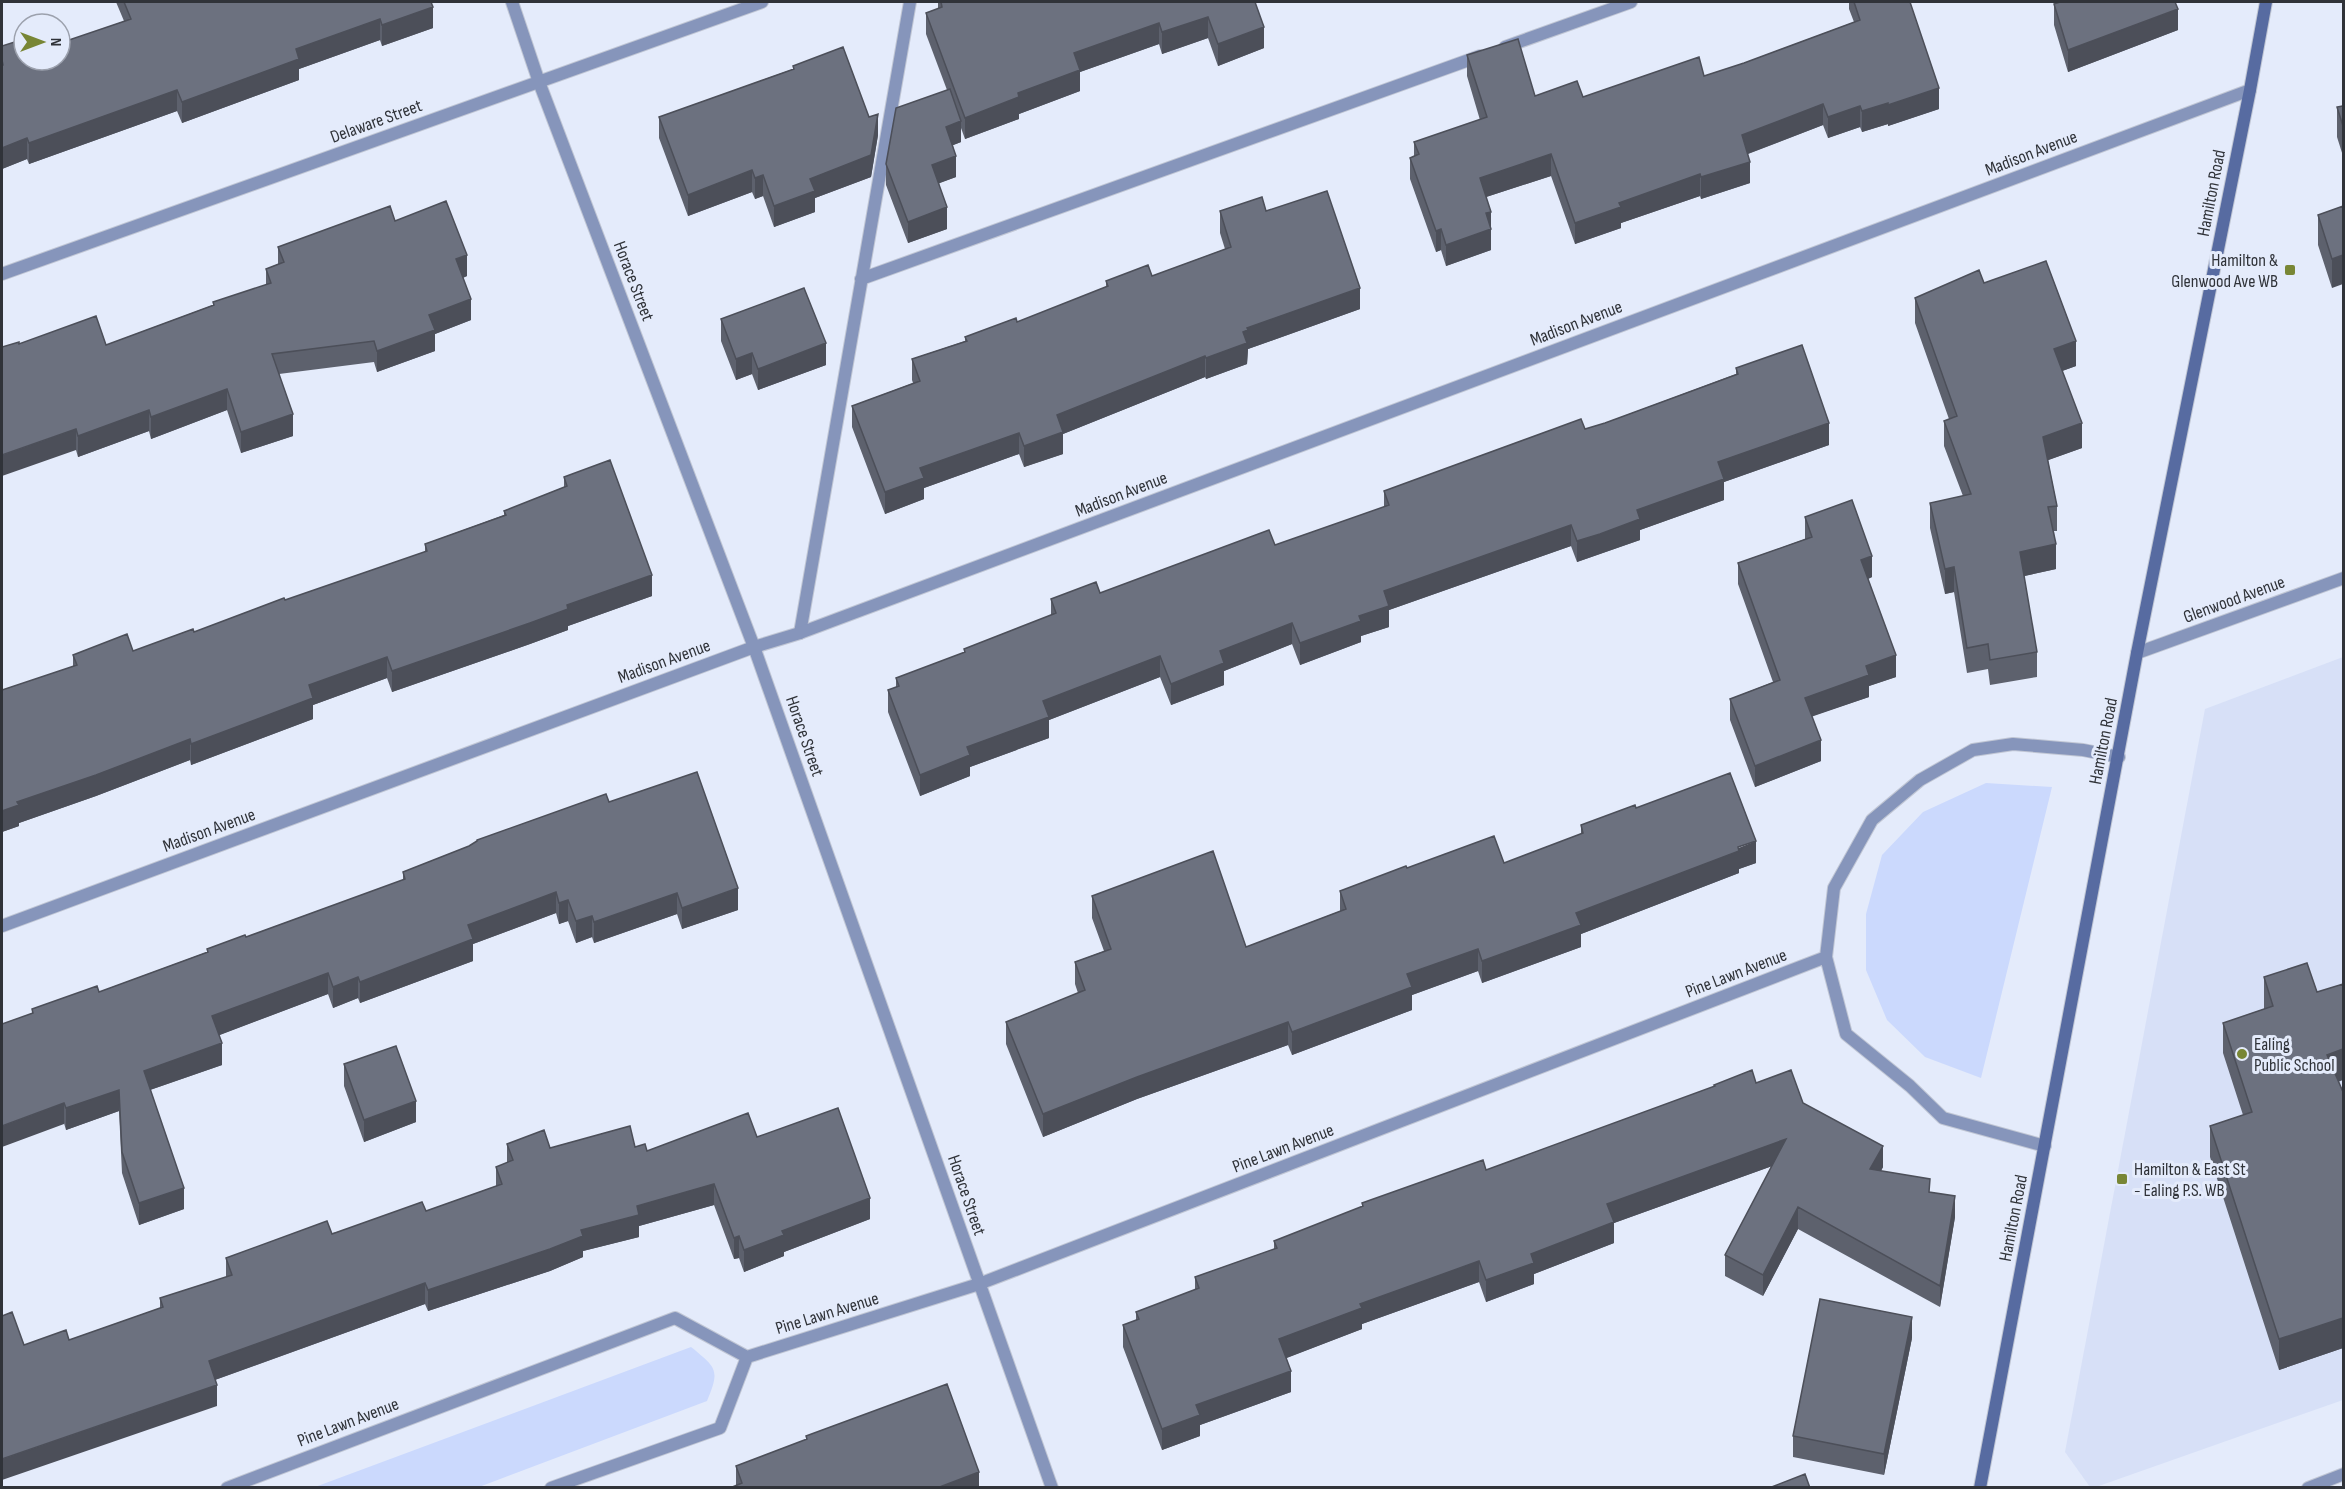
<svg xmlns="http://www.w3.org/2000/svg" width="2345" height="1489" font-family="'Sofia Sans Condensed',sans-serif">
<style>
.built{fill:#d7e0f7}
.green{fill:#cbd9fd}
.lines{fill:none;stroke-linecap:round;stroke-linejoin:round}
.lane-casing{stroke:#c0c6d4;stroke-width:14}
.street-casing{stroke:#c0c6d4;stroke-width:14}
.secondary-casing{stroke:#c0c6d4;stroke-width:14}
.lane{stroke:#8695bb;stroke-width:12}
.street{stroke:#8695bb;stroke-width:12}
.secondary{stroke:#576ba1;stroke-width:12}
.wall{fill:#5d616d}
.shaded-wall{fill:#4c4f59}
.building{fill:#6c717f;stroke:#4c4f59;stroke-width:1.5}
.poi-dot{fill:#788635;stroke:#e4ebfb;stroke-width:2}
.labels{text-anchor:middle;stroke-width:6;stroke-linejoin:round;paint-order:stroke}
.street-label{font-size:18px;fill:#303339;stroke:#e4ebfb}
.poi-label{font-size:18px;fill:#303339;stroke:#e4ebfb;text-anchor:start}
</style>
<rect width="100%" height="100%" fill="#e4ebfb"/>
<path class="built" d="M2343,657V1400L2096,1487H2090L2065,1452L2205,709Z"/>
<path class="green" d="M1986,783L2052,787L1981,1078L1925,1057L1887,1020L1866,970V914L1882,855L1923,812Z
M691,1347C717,1368 720,1370 707,1401L479,1487H315Z"/>
<g class="lines">
<defs>
<path id="lane" d="M1505,47L1631,2
M861,279L1480,56
M800,633L910,2"/>
<path id="street" d="M512,2L539,82L754,647L1052,1488
M2,274L762,2
M2137,653L2344,578
M2,926L754,647L800,633L2250,90
M2045,1146L1943,1118L1910,1086L1846,1034L1826,957L1834,888L1872,820L1920,780L1973,750L2013,744L2083,750L2119,757
M227,1488L675,1318L747,1357L979,1284L1826,957
M551,1488L720,1428L747,1357
M2308,1488L2344,1474"/>
<path id="secondary" d="M1980,1488L2137,653L2250,90L2266,2"/>
</defs>
<use href="#lane" class="lane-casing"/>
<use href="#street" class="street-casing"/>
<use href="#secondary" class="secondary-casing"/>
<use href="#lane" class="lane"/>
<use href="#street" class="street"/>
<use href="#secondary" class="secondary"/>
</g>
<path class="wall" d="M116,2H431L433,28L382,46L380,40L299,69V80L182,123L177,111L29,164L27,159L2,169V46L24,60L124,21Z
M938,2H1255L1264,48L1218,66L1208,38L1162,54L1159,44L1080,72V91L1019,114V119L965,139L961,128V142L953,145L956,177L939,183L947,229L908,243L886,185V164L947,90L926,34V13L938,9Z
M1849,2H1910L1939,109L1888,126V124L1862,132L1860,127L1828,138L1823,125L1748,154L1750,183L1701,199L1700,196L1621,223V228L1575,244L1551,176L1486,197L1491,250L1446,266L1441,250L1436,252L1410,179V158L1414,156V142L1480,120L1467,76V55L1535,96L1583,97L1704,76L1744,63L1854,22L1849,9Z
M2054,4L2178,30L2068,72L2054,25Z
M793,66L869,117L878,135L871,177L815,198V212L774,227L763,196L755,199L752,192L688,216L659,138V117L793,69Z
M2343,106V156L2337,137V107Z
M2343,206L2332,288L2318,245V215Z
M1220,211H1266L1360,309L1248,349L1247,364L1206,379L1205,377L1063,434V454L1024,467L1019,454L924,488V499L885,514L852,427V406L913,383L912,380V359L965,341V337L1017,322L1106,287V281L1152,276L1225,249L1220,233Z
M395,221L467,276L463,278L471,320L435,334V351L377,372L374,362L279,374L293,436L241,453L227,410L151,439L149,431L78,457L76,450L19,344L106,345L213,305V302L266,285V269L278,264V247Z
M1984,283L2076,366L2062,371L2082,448L2048,460L2057,506V531H2054L2056,569L2024,576L2037,652V677L1990,685L1988,669L1967,673L1954,592L1945,594L1930,528V503L1963,496L1944,446V421L1949,419L1915,323V298Z
M721,319L826,365L758,390L752,374L736,380L721,341Z
M1736,368L1829,445L1724,482V500L1640,530V540L1577,562L1571,546L1389,610V627L1361,636V642L1300,665L1292,644L1224,671V685L1171,705L1160,677L1049,720V738L970,767V776L920,796L888,712V690L896,687V678L964,653V649L1051,616V599L1100,593L1275,545L1384,507V491L1605,423L1736,374Z
M564,477L652,596L568,626V630L530,644L392,692L387,678L313,705V719L191,765L190,760L96,796L19,823V826L2,832L73,667V655L133,651L194,632L425,552V544L504,515V511L564,487Z
M1805,517L1872,577L1868,579L1896,677L1869,686V697L1812,716L1821,761L1755,787L1730,720V699L1773,682L1738,584V563L1805,539Z
M609,802L738,910L682,929L677,914L594,943L592,937L576,943L568,921L559,924L556,913L473,944V961L360,1003L358,998L333,1008L328,994L219,1035L222,1065L150,1090L184,1209L139,1225L122,1173L119,1111L66,1130L32,1013V1009L99,992L207,952V949L246,937L403,880V872L469,846L477,842V840Z
M1636,808L1756,863L1739,869V873L1581,934V947L1482,983L1478,971L1412,995V1010L1292,1055L1288,1045L1137,1099L1043,1137L1006,1044V1022L1078,993L1075,984V962L1104,951L1092,918V896L1246,947L1340,911V891L1407,868L1504,863L1581,834V825Z
M2264,977L2339,1082L2343,1092V1348L2279,1370L2210,1157V1126L2243,1115L2223,1053V1023L2264,1009Z
M344,1064L416,1122L364,1142L344,1086Z
M1756,1083L1803,1103L1883,1167L1881,1171L1930,1192L1955,1217L1940,1307L1798,1229L1763,1296L1725,1276V1255L1772,1166L1614,1223V1243L1534,1274V1284L1486,1302L1479,1282L1362,1324V1329L1286,1358L1291,1392L1200,1425V1436L1162,1450L1123,1347V1325L1136,1321V1312L1195,1290V1277L1274,1249V1241L1362,1207V1203L1486,1170L1714,1087V1085Z
M757,1137L870,1219L784,1252V1256L744,1272L739,1258L734,1259L714,1205L639,1226V1237L583,1251V1257L550,1271L428,1311L425,1304L215,1380L217,1406L24,1345L69,1340L160,1308V1298L226,1277V1258L426,1211L496,1186V1167L507,1163V1144L550,1148L635,1147L647,1151Z
M1912,1338L1884,1475L1793,1457V1436Z
M806,1436L979,1488L736,1485V1466L806,1440Z"/>
<path class="shaded-wall" d="M433,7V28L382,46V25Z
M2178,9V30L2068,72V50Z
M1208,17V38L1162,54V32Z
M380,19V40L299,69V80L182,123V102L296,49Z
M1159,23V44L1080,72V91L1019,114V119L965,139V118L1018,93L1074,53Z
M1264,27V48L1218,66V44Z
M1939,88V109L1888,126V105Z
M177,90V111L29,164V143Z
M1888,103V124L1862,132V111Z
M1823,104V125L1742,156V135Z
M1860,106V127L1828,138V117Z
M878,114V135L871,177L815,198V212L774,227V206L810,179Z
M961,121V142L946,148V127Z
M27,138V159L2,169V148Z
M1551,154V176L1480,199V178Z
M956,156V177L932,186V165Z
M1750,162V183L1701,199V177Z
M752,170V192L688,216V195Z
M1700,174V196L1621,223V228L1575,244V223L1619,203Z
M763,175V196L755,199V178Z
M947,207V229L908,243V222Z
M1491,212V250L1446,266V245L1486,213Z
M1441,229V250L1436,252V231Z
M467,255V276L456,280V259Z
M2343,255V284L2332,288V259Z
M1360,288V309L1248,349L1247,364L1206,379V358L1243,332L1247,328Z
M471,299V320L435,334V351L377,372V351L429,315Z
M2076,341V366L2054,374V349Z
M826,343V365L758,390V369Z
M752,353V374L736,380V359Z
M1205,356V377L1063,434V454L1024,467V446L1057,415Z
M227,389V410L151,439V417Z
M149,410V431L78,457V436Z
M293,414V436L241,453V432Z
M1829,423V445L1724,482V500L1640,530V540L1577,562V541L1637,510L1718,462Z
M2082,423V448L2043,462V437Z
M76,429V450L2,476V455Z
M1019,433V454L924,488V499L885,514V492L920,468Z
M1571,525V546L1389,610V627L1361,636V642L1300,665V643L1359,616L1384,591Z
M2056,544V569L2020,577V552Z
M1872,556V577L1861,582V560Z
M1954,567V592L1945,594V569Z
M652,575V596L568,626V630L530,644L392,692V671L567,605Z
M1292,623V644L1224,671V685L1171,705V684L1220,651Z
M1896,655V677L1869,686V697L1805,719V698L1866,666Z
M1160,656V677L1049,720V738L970,767V776L920,796V775L967,747L1043,701Z
M387,657V678L313,705V719L191,765V744L309,685Z
M190,739V760L96,796L19,823V826L2,832V811L17,802Z
M1821,740V761L1755,787V766Z
M1756,841V863L1739,869V873L1581,934V947L1482,983V961L1576,913Z
M738,888V910L682,929V908Z
M556,892V913L473,944V961L360,1003V982L468,925Z
M677,893V914L594,943V922Z
M568,900V921L559,924V903Z
M592,916V937L576,943V921Z
M1478,949V971L1412,995V1010L1292,1055V1032L1407,974Z
M328,973V994L212,1038V1016Z
M358,977V998L333,1008V987Z
M1288,1022V1045L1137,1099L1043,1137V1114L1137,1077Z
M222,1043V1065L144,1092V1071Z
M2343,1049V1080L2327,1086V1055Z
M119,1090V1111L66,1130V1108Z
M416,1101V1122L364,1142V1120Z
M64,1103V1124L2,1147V1126Z
M1786,1139V1161L1614,1223V1243L1534,1274V1284L1486,1302V1280L1531,1254L1607,1204Z
M1883,1146V1167L1870,1190V1169Z
M714,1184V1205L639,1226V1237L583,1251V1257L550,1271L428,1311V1290L581,1230L637,1206Z
M184,1188V1209L139,1225V1203Z
M1955,1196V1217L1940,1307V1286Z
M870,1198V1219L784,1252V1256L744,1272V1250L782,1231Z
M1798,1207V1229L1763,1296V1275Z
M739,1236V1258L734,1259V1238Z
M1479,1261V1282L1362,1324V1329L1279,1361V1339L1360,1304Z
M425,1283V1304L209,1382V1361Z
M2343,1300V1348L2279,1370V1339Z
M1912,1317V1338L1884,1475V1454Z
M1291,1371V1392L1200,1425V1436L1162,1450V1429L1196,1405Z
M217,1385V1406L2,1480V1459Z
M979,1472V1488H937Z"/>
<path class="building" d="M124,2H431L433,7L382,25L380,19L296,49L299,59L182,102L177,90L29,143L27,138L2,148V66L3,65L2,60V46L24,39V60H60V43L131,19Z
M941,2H1255L1264,27L1218,44L1208,17L1162,32L1159,23L1074,53L1080,70L1018,93L1019,97L965,118L926,13L942,7Z
M1854,2H1910L1939,88L1888,105V103L1862,111L1860,106L1828,117L1823,104L1742,135L1750,162L1701,177L1700,174L1619,203L1621,207L1575,223L1551,154L1480,178L1491,212L1486,213L1491,229L1446,245L1441,229L1436,231L1410,158L1419,154L1414,142L1487,117L1467,55L1518,39L1535,96L1577,81L1583,97L1699,57L1704,76L1744,63L1860,20Z
M2060,2H2175L2178,9L2068,50L2054,4Z
M843,47L869,117L878,114L871,155L810,179L815,191L774,206L763,175L755,178L752,170L688,195L659,117L794,69L793,66Z
M950,89L961,121L946,127L956,156L932,165L947,207L908,222L886,164L896,108Z
M2343,106V126L2337,107Z
M1327,191L1360,288L1247,328L1248,330L1243,332L1247,343L1206,358L1205,356L1057,415L1063,432L1024,446L1019,433L920,468L924,478L885,492L852,406L920,381L912,359L967,341L965,337L1016,318L1017,322L1108,286L1106,281L1148,265L1152,276L1231,247L1220,211L1262,197L1266,211Z
M446,201L467,255L456,259L471,299L429,315L435,330L377,351L374,341L272,354L293,414L241,432L227,389L151,417L149,410L78,436L76,429L2,455V347L19,342V344L96,316L106,345L214,305L213,302L271,283L266,269L284,262L278,247L390,206L395,221Z
M2343,206V255L2332,259L2318,215Z
M2046,261L2076,341L2054,349L2082,423L2043,437L2057,506L2048,507L2056,544L2020,552L2037,652L1990,660L1988,644L1967,648L1954,567L1945,569L1930,503L1971,494L1944,421L1957,416L1915,298L1979,270L1984,283Z
M804,288L826,343L758,369L752,353L736,359L721,319Z
M1802,345L1829,423L1718,462L1724,479L1637,510L1640,519L1600,534L1577,541L1571,525L1384,591L1389,606L1359,616L1361,621L1300,643L1292,623L1220,651L1224,663L1171,684L1160,656L1043,701L1049,717L967,747L970,755L920,775L888,690L899,686L896,678L965,652L964,649L1056,613L1051,599L1096,582L1100,593L1269,530L1275,545L1389,505L1384,491L1581,419L1585,429L1605,423L1738,374L1736,368Z
M610,460L652,575L567,605L568,609L530,623L392,671L387,657L309,685L313,698L191,744L190,739L96,775L17,802L19,805L2,811V690L77,665L73,655L127,634L133,651L193,629L194,632L284,598L285,600L427,551L425,544L506,515L504,511L567,486L564,477Z
M1852,500L1872,556L1861,560L1896,655L1866,666L1869,675L1805,698L1821,740L1755,766L1730,699L1780,680L1738,563L1812,537L1805,517Z
M697,772L738,888L682,908L677,893L594,922L592,916L576,921L568,900L559,903L556,892L468,925L473,939L360,982L358,977L333,987L328,973L212,1016L222,1043L144,1071L184,1188L139,1203L122,1152L119,1090L66,1108L64,1103L2,1126V1024L33,1013L32,1009L97,986L99,992L208,952L207,949L245,935L246,937L405,879L403,872L469,846L477,841V840L606,794L609,802Z
M1730,773L1756,841L1738,847L1739,851L1576,913L1581,925L1482,961L1478,949L1407,974L1412,987L1292,1032L1288,1022L1137,1077L1043,1114L1006,1022L1085,990L1075,962L1111,949L1092,896L1213,851L1246,947L1346,909L1340,891L1406,866L1407,868L1494,836L1504,863L1583,833L1581,825L1635,805L1636,808Z
M2307,963L2317,992L2343,984V1049L2327,1055L2343,1092V1318L2279,1339L2210,1126L2252,1112L2223,1023L2273,1006L2264,977Z
M396,1046L416,1101L364,1120L344,1064Z
M1752,1070L1756,1083L1791,1070L1803,1103L1883,1146L1870,1169L1930,1179L1929,1192L1955,1196L1940,1286L1798,1207L1763,1275L1725,1255L1786,1139L1607,1204L1614,1222L1531,1254L1534,1263L1486,1280L1479,1261L1360,1304L1362,1308L1279,1339L1291,1371L1196,1405L1200,1415L1162,1429L1123,1325L1139,1319L1136,1312L1199,1288L1195,1277L1277,1248L1274,1241L1363,1206L1362,1203L1483,1160L1486,1170L1715,1086L1714,1085Z
M838,1108L870,1198L782,1231L784,1235L744,1250L739,1236L734,1238L714,1184L637,1206L639,1215L581,1230L583,1236L550,1249L428,1290L425,1283L209,1361L217,1385L2,1459V1316L12,1312L24,1345L66,1330L69,1340L163,1307L160,1298L232,1275L226,1258L327,1221L332,1234L422,1202L426,1211L502,1184L496,1167L513,1160L507,1144L544,1130L550,1148L630,1126L635,1147L645,1144L647,1151L748,1113L757,1137Z
M1820,1299L1912,1317L1884,1454L1793,1436Z
M947,1384L979,1472L937,1488H730L742,1483L736,1466L807,1439L806,1436Z
M1805,1474L1810,1488H1769Z"/>
<g class="poi-dot">
<rect x="2284" y="264" width="12" height="12" rx="3"/>
<circle cx="2242" cy="1054" r="6"/>
<rect x="2116" y="1173" width="12" height="12" rx="3"/>
</g>
<g class="labels">
<g class="street-label">
<text transform="translate(376 121) rotate(-20)" y="6">Delaware Street</text>
<text transform="translate(2031 153) rotate(-21)" y="6">Madison Avenue</text>
<text transform="translate(2211 193) rotate(-79)" y="6">Hamilton Road</text>
<text transform="translate(634 281) rotate(69)" y="6">Horace Street</text>
<text transform="translate(1576 323) rotate(-21)" y="6">Madison Avenue</text>
<text transform="translate(1121 494) rotate(-21)" y="6">Madison Avenue</text>
<text transform="translate(2234 599) rotate(-20)" y="6">Glenwood Avenue</text>
<text transform="translate(664 661) rotate(-20)" y="6">Madison Avenue</text>
<text transform="translate(805 736) rotate(71)" y="6">Horace Street</text>
<text transform="translate(2103 741) rotate(-79)" y="6">Hamilton Road</text>
<text transform="translate(209 830) rotate(-20)" y="6">Madison Avenue</text>
<text transform="translate(1736 973) rotate(-21)" y="6">Pine Lawn Avenue</text>
<text transform="translate(1283 1148) rotate(-21)" y="6">Pine Lawn Avenue</text>
<text transform="translate(967 1195) rotate(71)" y="6">Horace Street</text>
<text transform="translate(2013 1218) rotate(-79)" y="6">Hamilton Road</text>
<text transform="translate(827 1313) rotate(-17)" y="6">Pine Lawn Avenue</text>
<text transform="translate(348 1422) rotate(-21)" y="6">Pine Lawn Avenue</text>
</g>
<g class="poi-label">
<text x="2278" y="266" text-anchor="end">Hamilton &amp;<tspan x="2278" dy="21">Glenwood Ave WB</tspan></text>
<text x="2254" y="1050">Ealing<tspan x="2254" dy="21">Public School</tspan></text>
<text x="2134" y="1175">Hamilton &amp; East St<tspan x="2134" dy="21">- Ealing P.S. WB</tspan></text>
</g>
</g>
<rect width="2345" height="1489" fill="none" stroke="#303339" stroke-width="6"/>
<g transform="translate(42 42) rotate(90)"><circle r="28" fill="#e4ebfb" stroke="#9ca1ad" stroke-width="1.5"/>
<path d="M0-4.5L10 22L0 15L-10 22Z" fill="#788635"/>
<text y="-9" font-size="16" font-weight="bold" text-anchor="middle" fill="#303339">N</text>
</g>
</svg>
